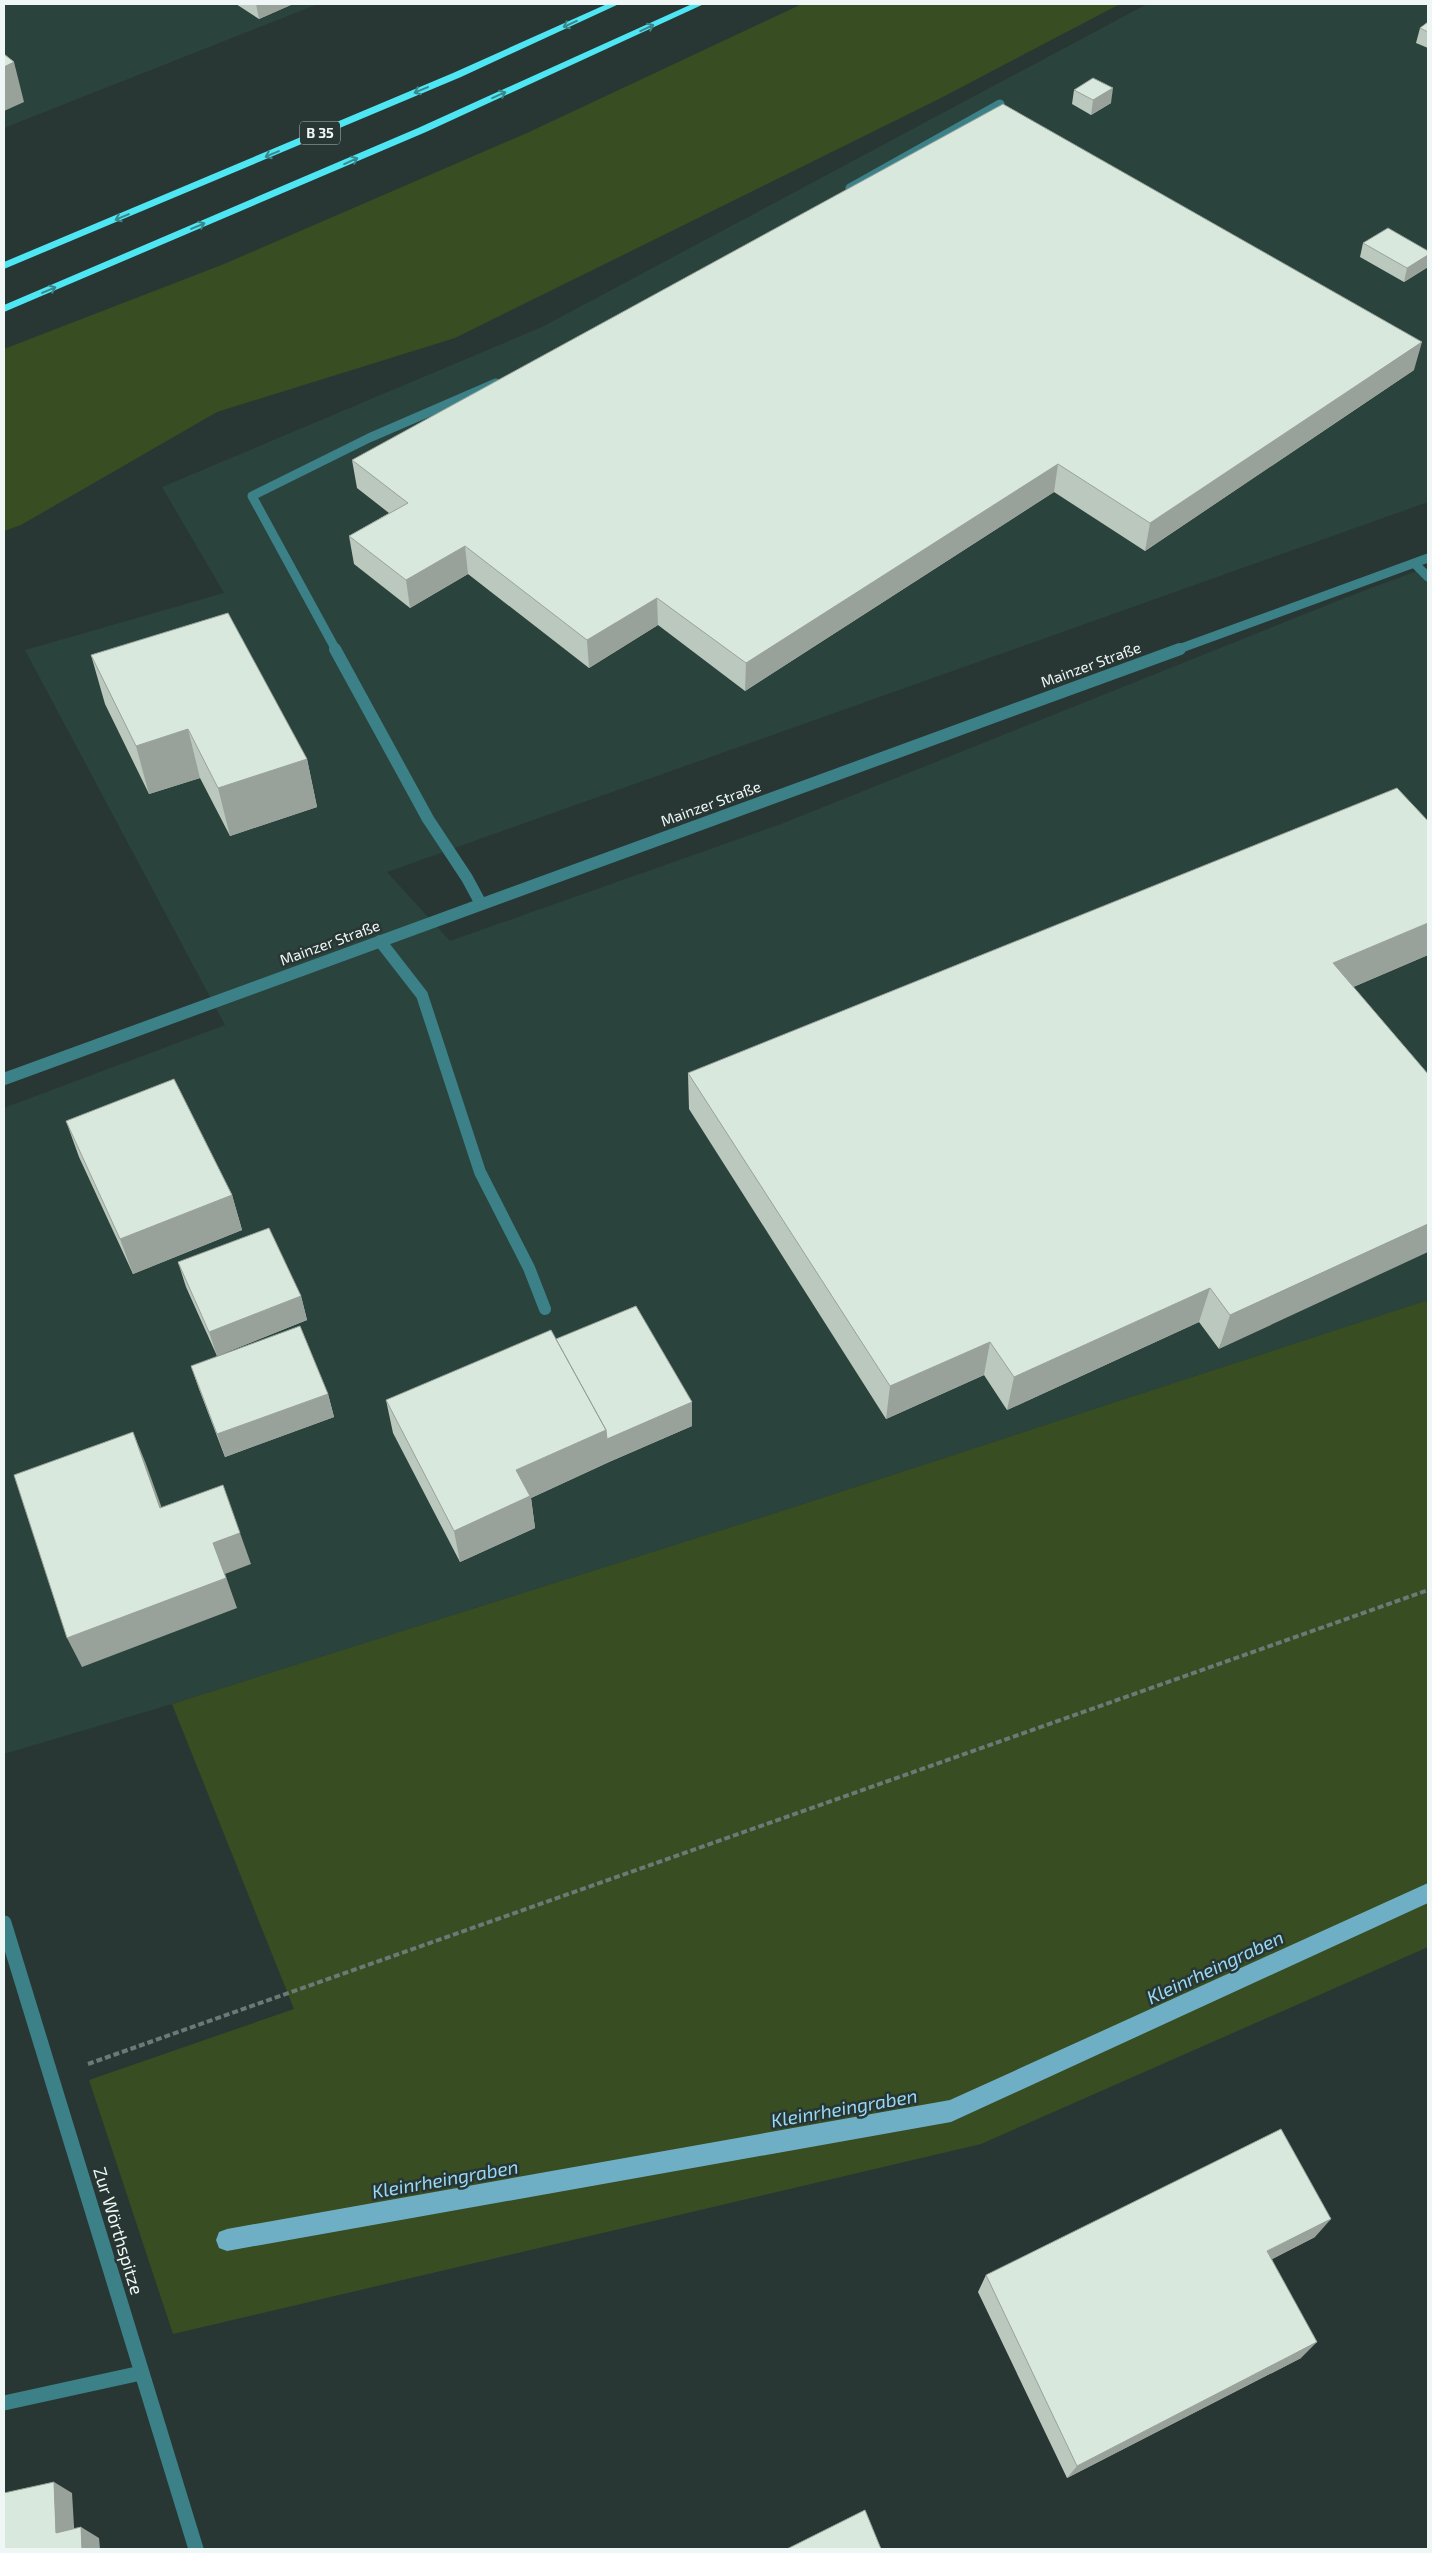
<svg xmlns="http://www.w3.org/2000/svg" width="1432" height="2553" font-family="'Exo 2',sans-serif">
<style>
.built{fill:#2b433d}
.green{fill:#384d21}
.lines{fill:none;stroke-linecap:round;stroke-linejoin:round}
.stream{fill:#6fafc6;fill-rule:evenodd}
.path{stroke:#6c7976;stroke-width:4;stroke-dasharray:6 3;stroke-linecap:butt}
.minor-far2{stroke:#3b8187;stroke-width:9}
.minor-far1{stroke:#3b8187;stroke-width:12}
.minor{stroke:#3b8187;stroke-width:15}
.highway{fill:#4fe6f3;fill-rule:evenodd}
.wall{fill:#bbc8be}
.shaded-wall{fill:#98a29b}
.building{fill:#d9e8dd;stroke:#98a29b}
.oneway{stroke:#3a868a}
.labels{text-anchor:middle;stroke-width:5;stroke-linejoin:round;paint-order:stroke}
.shield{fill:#283734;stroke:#b3bdbb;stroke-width:1}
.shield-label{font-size:14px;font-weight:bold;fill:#eef7f5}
.street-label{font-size:15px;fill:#eef7f5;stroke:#283734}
.near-street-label{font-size:18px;fill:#eef7f5;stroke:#283734}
.near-water-label{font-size:19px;font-style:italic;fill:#99d9f6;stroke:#283734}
</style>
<rect width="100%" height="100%" fill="#283734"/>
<path class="built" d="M4,4H318L4,128Z
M1147,4H1428V502L387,872L450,941L781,824L1355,594L1428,567V1300L785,1510L172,1704L4,1754V1108L225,1025L25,650L224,593L162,487L542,327Z"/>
<path class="green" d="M802,4H1120L937,100L455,338L217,412L21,525L4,531V349L224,264L527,133Z
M1428,1300V1947L981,2144L173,2334L89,2080L294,2009L172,1704L785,1510Z"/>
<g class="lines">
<path class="stream" d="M1428,1883V1903L951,2122L227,2251L219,2248L216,2240L219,2232L227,2229L950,2100Z"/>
<path class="path" d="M88,2064L1428,1590"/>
<path class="minor-far2" d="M850,188L1000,104
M1414,563L1428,577
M336,650L252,496L369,438L496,383
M1176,650L1428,558"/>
<path class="minor-far1" d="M335,649L428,819L467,878L481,904
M380,941L422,995L480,1172L529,1268L545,1309
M4,1079L1180,649"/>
<path class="minor" d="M4,1923L196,2549
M4,2403L141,2373"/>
<path class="highway" d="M607,4H619L461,77L4,269V262L453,73Z
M692,4H704L426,132L4,312V305L418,128Z"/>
</g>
<path class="wall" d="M236,4H293L259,19Z
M1428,22V48L1416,43L1420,28Z
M1074,90L1111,103L1091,115L1072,104Z
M1363,243L1428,267L1404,282L1360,257Z
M1414,370L1145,551L1054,492L745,691L658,625L589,668L468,574L410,608L354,564L349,536L389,513L357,488L352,460Z
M91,655L307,759L317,807L230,836L200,778L149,794L105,704Z
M1428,821V955L1353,987L1219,1349L1199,1322L1007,1410L984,1375L886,1419L689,1109L688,1073Z
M66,1121L232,1195L242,1230L133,1274L79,1157Z
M178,1262L301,1296L307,1320L217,1356L186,1287Z
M556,1339L692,1402V1426L609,1462L531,1498L535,1528L460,1562L393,1433L386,1400Z
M191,1366L328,1394L334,1417L225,1457L199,1389Z
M1315,2237L1272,2259L1301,2358L1067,2478L978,2292L986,2275Z"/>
<path class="shaded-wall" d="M256,4H293L259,19Z
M14,62L24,102L4,111V67Z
M1113,88L1111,103L1091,115L1093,100Z
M1428,255V267L1404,282L1407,268Z
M1422,342L1414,370L1145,551L1150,523Z
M1058,464L1054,492L745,691L746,663Z
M465,546L468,574L410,608L406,580Z
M657,598L658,625L589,668L587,640Z
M188,729L200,778L149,794L136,746Z
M307,759L317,807L230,836L218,788Z
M1428,923V955L1321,1001L1333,963Z
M232,1195L242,1230L133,1274L120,1239Z
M1428,1224V1252L1219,1349L1230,1315Z
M1210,1288L1199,1322L1007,1410L1014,1377Z
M301,1296L307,1320L217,1356L209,1332Z
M990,1342L984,1375L886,1419L890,1386Z
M328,1394L334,1417L225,1457L217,1434Z
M692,1402V1426L609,1462L531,1498L535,1528L460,1562L454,1531L516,1470L606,1430Z
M133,1432L146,1464L173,1539L160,1508Z
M240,1533L251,1564L225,1574L237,1608L82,1667L67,1638L213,1543Z
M1331,2219L1315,2237L1253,2269L1267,2251Z
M1317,2342L1301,2358L1067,2478L1077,2466Z
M54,2482L72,2493L75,2543L56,2533Z
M81,2527L99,2538L100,2549H82Z"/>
<path class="building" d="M1428,22V32L1420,28Z
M4,54L14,62L4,67Z
M1093,78L1113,88L1093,100L1074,90Z
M1003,104L1422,342L1150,523L1058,464L746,663L657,598L587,640L465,546L406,580L349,536L408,503L352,460Z
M1388,228L1428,251V255L1407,268L1363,243Z
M228,613L307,759L218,788L188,729L136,746L91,655Z
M1397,788L1428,821V923L1333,963L1428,1074V1224L1230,1315L1210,1288L1014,1377L990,1342L890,1386L688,1073Z
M174,1079L232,1195L120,1239L66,1121Z
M269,1228L301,1296L209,1332L178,1262Z
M636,1306L692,1402L607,1439L606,1430L556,1339Z
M300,1326L328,1394L217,1434L191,1366Z
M551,1330L606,1430L516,1470L530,1496L454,1531L386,1400Z
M133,1432L160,1508L223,1485L240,1533L213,1543L226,1578L67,1638L14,1475Z
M1281,2129L1331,2219L1267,2251L1317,2342L1077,2466L986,2275Z
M54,2482L56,2533L81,2527L82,2549H4V2493Z
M865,2510L881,2549H787Z"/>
<defs><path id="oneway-shaft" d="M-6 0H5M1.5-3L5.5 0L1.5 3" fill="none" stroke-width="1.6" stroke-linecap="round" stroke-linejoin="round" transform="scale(1.25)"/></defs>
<g class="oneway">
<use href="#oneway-shaft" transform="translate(570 24) rotate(156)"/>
<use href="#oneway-shaft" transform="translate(647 28) rotate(-25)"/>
<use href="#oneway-shaft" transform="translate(421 90) rotate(157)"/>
<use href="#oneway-shaft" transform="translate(499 95) rotate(-24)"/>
<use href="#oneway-shaft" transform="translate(272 154) rotate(157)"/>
<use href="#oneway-shaft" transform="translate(351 161) rotate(-24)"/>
<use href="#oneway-shaft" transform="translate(122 217) rotate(157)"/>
<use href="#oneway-shaft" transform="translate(198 226) rotate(-23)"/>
<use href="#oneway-shaft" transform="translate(49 290) rotate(-23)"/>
</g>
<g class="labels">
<rect class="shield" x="300" y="121.5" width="40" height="23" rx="4"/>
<g class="shield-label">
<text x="320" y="138">B 35</text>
</g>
<g class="street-label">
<text transform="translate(1091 665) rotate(-20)" y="5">Mainzer Straße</text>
<text transform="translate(711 804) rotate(-20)" y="5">Mainzer Straße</text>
<text transform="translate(330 943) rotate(-20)" y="5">Mainzer Straße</text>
</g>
<g class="near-street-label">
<text transform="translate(118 2231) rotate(73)" y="6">Zur Wörthspitze</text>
</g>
<g class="near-water-label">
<text transform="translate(1215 1967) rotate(-25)" y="7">Kleinrheingraben</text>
<text transform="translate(844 2108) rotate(-10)" y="7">Kleinrheingraben</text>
<text transform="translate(445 2179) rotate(-10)" y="7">Kleinrheingraben</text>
</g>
</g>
<rect width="1432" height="2553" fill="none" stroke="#eef7f5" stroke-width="10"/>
</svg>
